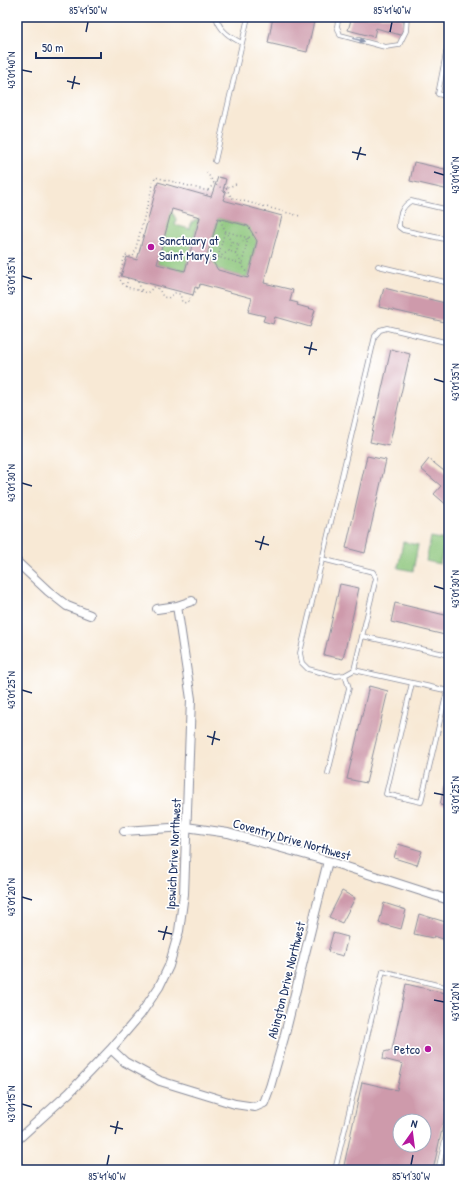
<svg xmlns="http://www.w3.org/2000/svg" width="466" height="1187" font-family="'Patrick Hand',sans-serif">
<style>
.green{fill:#8bc57a;stroke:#537a6c}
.building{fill:#ce9aab;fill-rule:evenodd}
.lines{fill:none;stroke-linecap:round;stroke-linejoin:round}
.service-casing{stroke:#8a8c9a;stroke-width:5.5}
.minor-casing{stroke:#8a8c9a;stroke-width:10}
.path{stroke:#8a8c9a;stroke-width:1.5;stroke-dasharray:1 3;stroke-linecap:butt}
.service{stroke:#fff;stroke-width:4}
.minor{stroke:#fff;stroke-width:8}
.oneway{fill:#8d97ae}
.ticks{fill:none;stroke:#1b2f5e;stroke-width:1.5}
.poi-dot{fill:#b5179e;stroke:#fff;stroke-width:1.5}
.labels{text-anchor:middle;stroke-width:3.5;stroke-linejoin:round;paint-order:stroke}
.poi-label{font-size:13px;fill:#1b2f5e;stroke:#fff;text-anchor:start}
.street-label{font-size:13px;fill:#1b2f5e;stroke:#fff}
.neatline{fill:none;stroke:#1b2f5e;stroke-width:1.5}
.ticks-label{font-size:10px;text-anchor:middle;fill:#1b2f5e}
</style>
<rect width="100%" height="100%" fill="#fff"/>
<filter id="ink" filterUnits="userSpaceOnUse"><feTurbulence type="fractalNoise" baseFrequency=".025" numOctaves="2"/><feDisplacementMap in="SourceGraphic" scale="8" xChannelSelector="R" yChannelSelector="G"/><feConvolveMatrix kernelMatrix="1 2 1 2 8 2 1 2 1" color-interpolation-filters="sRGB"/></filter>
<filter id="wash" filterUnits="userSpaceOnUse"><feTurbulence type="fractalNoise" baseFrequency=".012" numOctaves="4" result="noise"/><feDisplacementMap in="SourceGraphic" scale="16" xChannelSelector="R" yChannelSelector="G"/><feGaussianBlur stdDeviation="0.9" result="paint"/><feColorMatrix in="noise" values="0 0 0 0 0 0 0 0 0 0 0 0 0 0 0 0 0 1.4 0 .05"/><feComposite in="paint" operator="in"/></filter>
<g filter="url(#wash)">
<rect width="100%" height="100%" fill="#f8e9d5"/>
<path class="green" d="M171,210L176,219L175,225L190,229L191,223L199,218L185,271L157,264Z
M218,218L256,229L259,234L247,278L209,267L214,264L211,259L206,262Z
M431,537L445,540L440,564L426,561Z
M403,542L418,545L413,571L398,568Z"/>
<g id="blocks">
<path class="building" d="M273,17H315L307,52L268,43Z
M352,17H397L403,19V30L400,35L376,28L374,37L348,30Z
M414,162L449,170V190L410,181Z
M218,177L226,179L223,191L226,192L223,200L282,216L264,283L293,290L290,301L298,303L297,305L315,310L310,327L275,317L273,324L263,321L265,316L248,312L252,298L200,284L199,288L195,287L193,295L121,276L127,257L137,260L158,182L211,197ZM172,209L200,217L185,271L157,264ZM218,218L248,226L257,241L248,278L218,270L208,254Z
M384,288L449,304V323L379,307Z
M391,349L410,354L389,446L370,442Z
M367,456L386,460L365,553L346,548Z
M429,459L449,475L446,478L449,480V507L434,494L441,486L421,469Z
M340,584L359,588L343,659L324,655Z
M395,603L449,616V636L391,622Z
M369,686L388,691L366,783L347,779Z
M446,778L449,779V807L440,805Z
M398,844L422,851L417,865L394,858Z
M342,891L355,898L342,923L329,917Z
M384,903L406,910L401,929L379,923Z
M419,914L449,923V941L434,936L433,938L414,934Z
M333,933L348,937L343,956L328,952Z
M406,984L449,994V1080L445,1101L448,1102L433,1170H343L362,1082L397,1090L403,1064L383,1059L384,1052L392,1050ZM400,1121H424V1145H400Z"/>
</g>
</g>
<g filter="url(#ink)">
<use href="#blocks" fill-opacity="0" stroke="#8a8c9a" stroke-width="1"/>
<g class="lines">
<defs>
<path id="service" d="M216,17C220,31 230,37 242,43
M339,17L337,26L340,35L385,47L399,45L406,31L407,17
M449,38L438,94L449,97
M215,161L248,17
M449,210L411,201C401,207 399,216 399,227L403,230L449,240
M378,266L449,283
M322,559L373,572L376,578L354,670L345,675L335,676L308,669L302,663L300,653L375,336L380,330L387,328L449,343
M362,636L449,655
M354,670L449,691
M412,683L386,794L421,802L447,691
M328,773L349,688L345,675
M335,1170L383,971L449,988
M438,1170L449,1122"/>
<path id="minor" d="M17,562L48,591L67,606L90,615
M157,609L177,606L192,601
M124,831L186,827L228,833L328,861L449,900
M111,1049L125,1062L160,1081L235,1104L255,1107L264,1103L270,1087L284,1038L328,861
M17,1140L69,1093L111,1049L140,1015L159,987L169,966L179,931L184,894L191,699L177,606
M17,1165L22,1170"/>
</defs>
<use href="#service" class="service-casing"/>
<use href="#minor" class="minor-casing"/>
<path class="path" d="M207,172C216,189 221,191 238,183
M226,188L232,198L300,216
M208,190L214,184
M220,220L231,242L229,251L236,253L239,244L231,242
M225,231L248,238L242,264L218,257Z
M239,244L257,232
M236,253L247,274
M208,264L229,251
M135,280L134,281H139
M138,282L142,291
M200,285L187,303L182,302L180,294L175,293L168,298L163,297L159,289L154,287L147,293L124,286L119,278L125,255L132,257L134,255L155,177L208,191L206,198
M126,287L128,278"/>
<use href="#service" class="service"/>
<use href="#minor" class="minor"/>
</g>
<defs><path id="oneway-solid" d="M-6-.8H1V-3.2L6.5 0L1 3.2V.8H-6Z"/></defs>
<use class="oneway" href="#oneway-solid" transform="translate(359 40) rotate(15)"/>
</g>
<path class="ticks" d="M86,32L88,22M390,32L392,22M22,70L32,72M67,81L80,84M72,89L75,76M352,152L366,155M357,160L361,147M434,172L444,175M22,276L32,279M304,347L317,350M309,355L312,342M434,379L444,382M22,483L32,486M255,541L269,545M260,550L264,536M434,586L444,589M22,690L32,693M207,736L220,740M212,745L215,731M434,793L444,795M22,897L32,900M158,931L172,934M163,940L167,926M434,1000L444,1002M22,1104L32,1107M110,1126L123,1129M115,1134L118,1121M107,1165L109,1155M411,1165L413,1155"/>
<g class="poi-dot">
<circle cx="151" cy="247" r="4"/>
<circle cx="428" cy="1049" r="4"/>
</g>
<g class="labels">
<g class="poi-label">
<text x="159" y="245">Sanctuary at<tspan x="159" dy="15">Saint Mary's</tspan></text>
<text x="420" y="1054" text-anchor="end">Petco</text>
</g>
<g class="street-label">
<text transform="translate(292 839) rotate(16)" y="5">Coventry Drive Northwest</text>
<text transform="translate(173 854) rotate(-87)" y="5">Ipswich Drive Northwest</text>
<text transform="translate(286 980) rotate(-76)" y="5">Abington Drive Northwest</text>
</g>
</g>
<rect width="466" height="1187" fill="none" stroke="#fff" stroke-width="44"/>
<g transform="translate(412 1133) rotate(14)"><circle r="19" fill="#ffffff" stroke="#a4acbf"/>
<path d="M0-3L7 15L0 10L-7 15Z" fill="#b5179e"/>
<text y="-6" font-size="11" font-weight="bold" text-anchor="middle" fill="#1b2f5e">N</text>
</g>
<path d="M36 52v6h65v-6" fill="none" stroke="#1b2f5e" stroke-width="2"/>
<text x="42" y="52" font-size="12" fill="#1b2f5e" stroke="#ffffff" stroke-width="3" paint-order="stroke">50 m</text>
<rect x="22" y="22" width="422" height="1143" class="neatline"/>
<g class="ticks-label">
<text x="88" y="14">85°41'50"W</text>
<text x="392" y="14">85°41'40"W</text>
<text transform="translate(11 70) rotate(-90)" y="4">43°01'40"N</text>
<text transform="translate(455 175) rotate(-90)" y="4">43°01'40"N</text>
<text transform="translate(11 276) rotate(-90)" y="4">43°01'35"N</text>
<text transform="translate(455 382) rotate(-90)" y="4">43°01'35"N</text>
<text transform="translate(11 483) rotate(-90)" y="4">43°01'30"N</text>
<text transform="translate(455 589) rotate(-90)" y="4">43°01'30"N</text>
<text transform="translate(11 690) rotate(-90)" y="4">43°01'25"N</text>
<text transform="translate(455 795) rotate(-90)" y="4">43°01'25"N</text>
<text transform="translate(11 897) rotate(-90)" y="4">43°01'20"N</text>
<text transform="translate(455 1002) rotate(-90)" y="4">43°01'20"N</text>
<text transform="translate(11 1104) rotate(-90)" y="4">43°01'15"N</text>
<text x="107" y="1180">85°41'40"W</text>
<text x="411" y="1180">85°41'30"W</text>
</g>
</svg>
